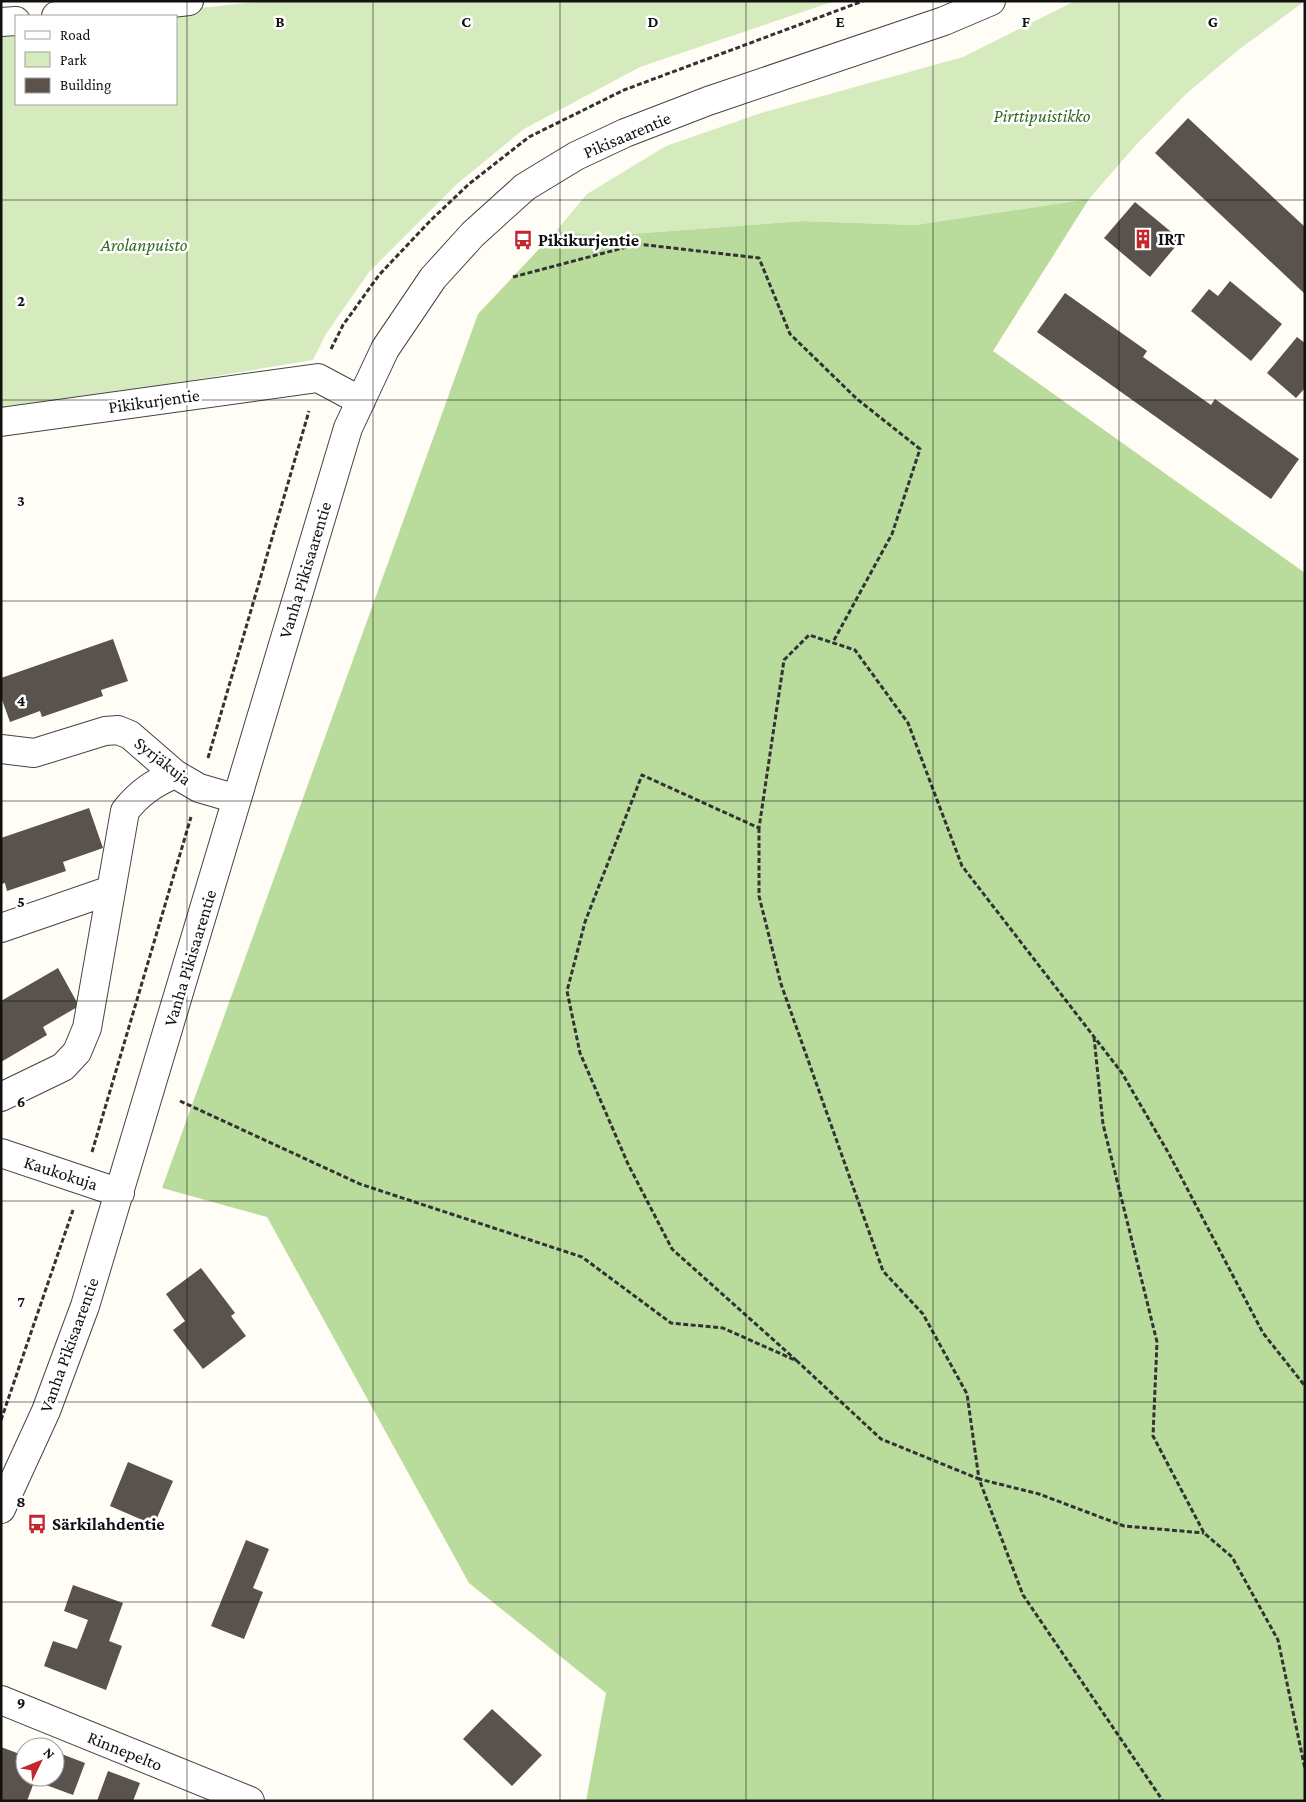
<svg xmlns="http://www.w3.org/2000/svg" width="1306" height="1802" font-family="'Crimson Pro',serif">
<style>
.green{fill:#d5ebbd}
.forest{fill:#b9dc9c}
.building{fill:#5a524d}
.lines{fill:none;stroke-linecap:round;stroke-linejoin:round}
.minor-casing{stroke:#444;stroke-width:30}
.path{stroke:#333;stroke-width:3;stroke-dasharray:5 2.5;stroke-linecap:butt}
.minor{stroke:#fff;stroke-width:28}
.grid{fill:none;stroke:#111;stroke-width:1;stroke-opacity:0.55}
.labels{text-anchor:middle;stroke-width:5;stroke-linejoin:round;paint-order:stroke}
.park-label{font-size:18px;font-style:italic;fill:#2f6b1f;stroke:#fff}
.street-label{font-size:18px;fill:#111;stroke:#fff}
.poi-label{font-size:18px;font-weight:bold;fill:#111;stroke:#fff;text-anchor:start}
.grid-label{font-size:16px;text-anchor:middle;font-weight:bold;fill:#111;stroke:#fff;stroke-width:5;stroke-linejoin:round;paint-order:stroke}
</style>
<rect width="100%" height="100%" fill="#fffdf5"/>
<path class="green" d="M265,1H835L640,67L524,129L458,183L369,272L326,334L313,360L1,412V29L16,28V104H176V16H124Z
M1075,1H1305L1237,51L1186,94L1135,146L1089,199L915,225L802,221L604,236L556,231L587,194L666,146L761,113L963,57Z"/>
<path class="forest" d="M1089,199L993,351L1305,573V1801H586L606,1693L469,1583L267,1217L162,1188L478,314L556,231L604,236L802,221L915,225Z"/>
<path class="building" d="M1188,118L1305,227V294L1155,153Z
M1135,202L1181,240L1150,277L1104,238Z
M1230,281L1282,324L1251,361L1191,311L1209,289L1218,296Z
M1065,293L1147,351L1143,357L1211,405L1215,399L1299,459L1271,499L1037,332Z
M1297,337L1305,343V388L1296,398L1267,373Z
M113,639L128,681L101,690L103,696L42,717L40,711L10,722L1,697V678Z
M89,808L103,848L63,862L66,871L7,891L5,883L1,884V838Z
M58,968L79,1006L43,1027L47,1035L1,1062V1001Z
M201,1268L235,1313L231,1316L246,1336L203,1369L173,1330L185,1321L166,1294Z
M128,1462L173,1481L154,1525L110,1506Z
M246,1540L269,1549L253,1588L263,1592L244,1639L211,1626Z
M73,1585L123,1603L109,1641L122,1646L106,1690L44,1666L53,1641L77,1649L88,1620L64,1611Z
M492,1709L542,1755L512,1786L463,1739Z
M1,1747L25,1756V1777H36L27,1801H1Z
M59,1753L85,1763L73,1795L46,1785L49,1777H55V1762Z
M108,1771L140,1783L133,1801H97Z"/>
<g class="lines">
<defs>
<path id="minor" d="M56,16L189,1
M1,22L16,21
M1,422L318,378L361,401
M1,749L34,753L105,731L118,730L130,735L175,774L199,788L237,799
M1,928L111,890
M1,1097L63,1067L77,1052L87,1028L125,811C139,793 154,783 175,774
M1,1153L120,1193
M1,1509L46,1411L85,1306L348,428L385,349L433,278L473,234L525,187L576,156L625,133L708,101L944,21L991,1
M1,1700L250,1801"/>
</defs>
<use href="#minor" class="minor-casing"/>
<path class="path" d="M513,277L638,244L759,258L790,334L857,399L920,449L892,534L833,642
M331,349L343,325L379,275L431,220L469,184L529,137L624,90L863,1
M208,758L309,411
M759,828V896L781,984L883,1271L923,1314L967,1394L979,1479L1039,1494L1124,1526L1204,1533
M1094,1037L1103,1124L1157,1342L1153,1436L1204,1533L1232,1557L1278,1640L1305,1769
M180,1101L360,1184L582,1257L671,1323L723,1328L797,1361L881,1439L979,1479L1023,1595L1163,1801
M92,1152L191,817
M797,1361L672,1249L628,1164L580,1053L567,991L585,922L642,775L759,828L784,660L809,635L855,650L908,723L962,866L1122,1073L1169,1154L1263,1333L1305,1386
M1,1420L73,1210"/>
<use href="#minor" class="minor"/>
</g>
<path class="grid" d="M187,1V1801M373,1V1801M560,1V1801M746,1V1801M933,1V1801M1119,1V1801M1,200H1305M1,400H1305M1,601H1305M1,801H1305M1,1001H1305M1,1201H1305M1,1402H1305M1,1602H1305"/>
<defs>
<symbol id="building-bare" viewBox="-9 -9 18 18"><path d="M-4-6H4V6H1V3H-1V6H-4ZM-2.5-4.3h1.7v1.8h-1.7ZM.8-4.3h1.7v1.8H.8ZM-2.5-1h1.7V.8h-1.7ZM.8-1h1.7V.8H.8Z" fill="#c4262e" stroke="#fff" stroke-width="2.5" paint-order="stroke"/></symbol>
<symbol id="bus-bare" viewBox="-9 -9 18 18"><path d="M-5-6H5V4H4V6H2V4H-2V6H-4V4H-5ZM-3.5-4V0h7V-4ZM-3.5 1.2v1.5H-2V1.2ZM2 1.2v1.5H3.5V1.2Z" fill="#c4262e" stroke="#fff" stroke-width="2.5" paint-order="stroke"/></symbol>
</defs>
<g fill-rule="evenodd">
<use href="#building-bare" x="1129" y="225" width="28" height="28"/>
<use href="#bus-bare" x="509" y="226" width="28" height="28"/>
<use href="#bus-bare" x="23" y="1510" width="28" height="28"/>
</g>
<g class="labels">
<g class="park-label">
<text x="1042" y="122">Pirttipuistikko</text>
<text x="144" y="251">Arolanpuisto</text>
</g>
<g class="street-label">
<text transform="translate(627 135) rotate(-23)" y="6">Pikisaarentie</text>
<text transform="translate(154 401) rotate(-8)" y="6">Pikikurjentie</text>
<text transform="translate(305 570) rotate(-73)" y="6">Vanha Pikisaarentie</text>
<text transform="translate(163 761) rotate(38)" y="6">Syrjäkuja</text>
<text transform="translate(190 958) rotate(-73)" y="6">Vanha Pikisaarentie</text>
<text transform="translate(61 1173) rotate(18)" y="6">Kaukokuja</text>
<text transform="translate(69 1345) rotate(-70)" y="6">Vanha Pikisaarentie</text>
<text transform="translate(125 1751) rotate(22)" y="6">Rinnepelto</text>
</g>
<g class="poi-label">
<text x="1158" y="245">IRT</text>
<text x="538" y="246">Pikikurjentie</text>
<text x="52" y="1530">Särkilahdentie</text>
</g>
</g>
<g class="grid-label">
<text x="280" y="27">B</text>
<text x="466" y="27">C</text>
<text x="653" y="27">D</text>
<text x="840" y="27">E</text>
<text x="1026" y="27">F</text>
<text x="1213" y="27">G</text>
<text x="21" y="306">2</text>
<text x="21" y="506">3</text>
<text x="21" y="706">4</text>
<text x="21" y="907">5</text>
<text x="21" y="1107">6</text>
<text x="21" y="1307">7</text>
<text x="21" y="1507">8</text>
<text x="21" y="1708">9</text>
</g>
<rect width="1306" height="1802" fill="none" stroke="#111111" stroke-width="5"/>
<rect x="15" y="15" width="162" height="90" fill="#ffffff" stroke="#a0a0a0"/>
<rect x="25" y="31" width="25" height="8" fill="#ffffff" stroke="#a0a0a0"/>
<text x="60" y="40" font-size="15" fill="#111111">Road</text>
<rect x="25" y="52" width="25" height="15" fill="#d5ebbd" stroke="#a0a0a0"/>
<text x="60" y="65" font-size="15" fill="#111111">Park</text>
<rect x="25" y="78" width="25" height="15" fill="#5a524d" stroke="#a0a0a0"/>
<text x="60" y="90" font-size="15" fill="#111111">Building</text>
<g transform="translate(40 1762) rotate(47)"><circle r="24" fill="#ffffff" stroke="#a0a0a0"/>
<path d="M0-4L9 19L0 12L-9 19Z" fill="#c4262e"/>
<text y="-8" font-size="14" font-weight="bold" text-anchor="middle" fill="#111111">N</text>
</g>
</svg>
